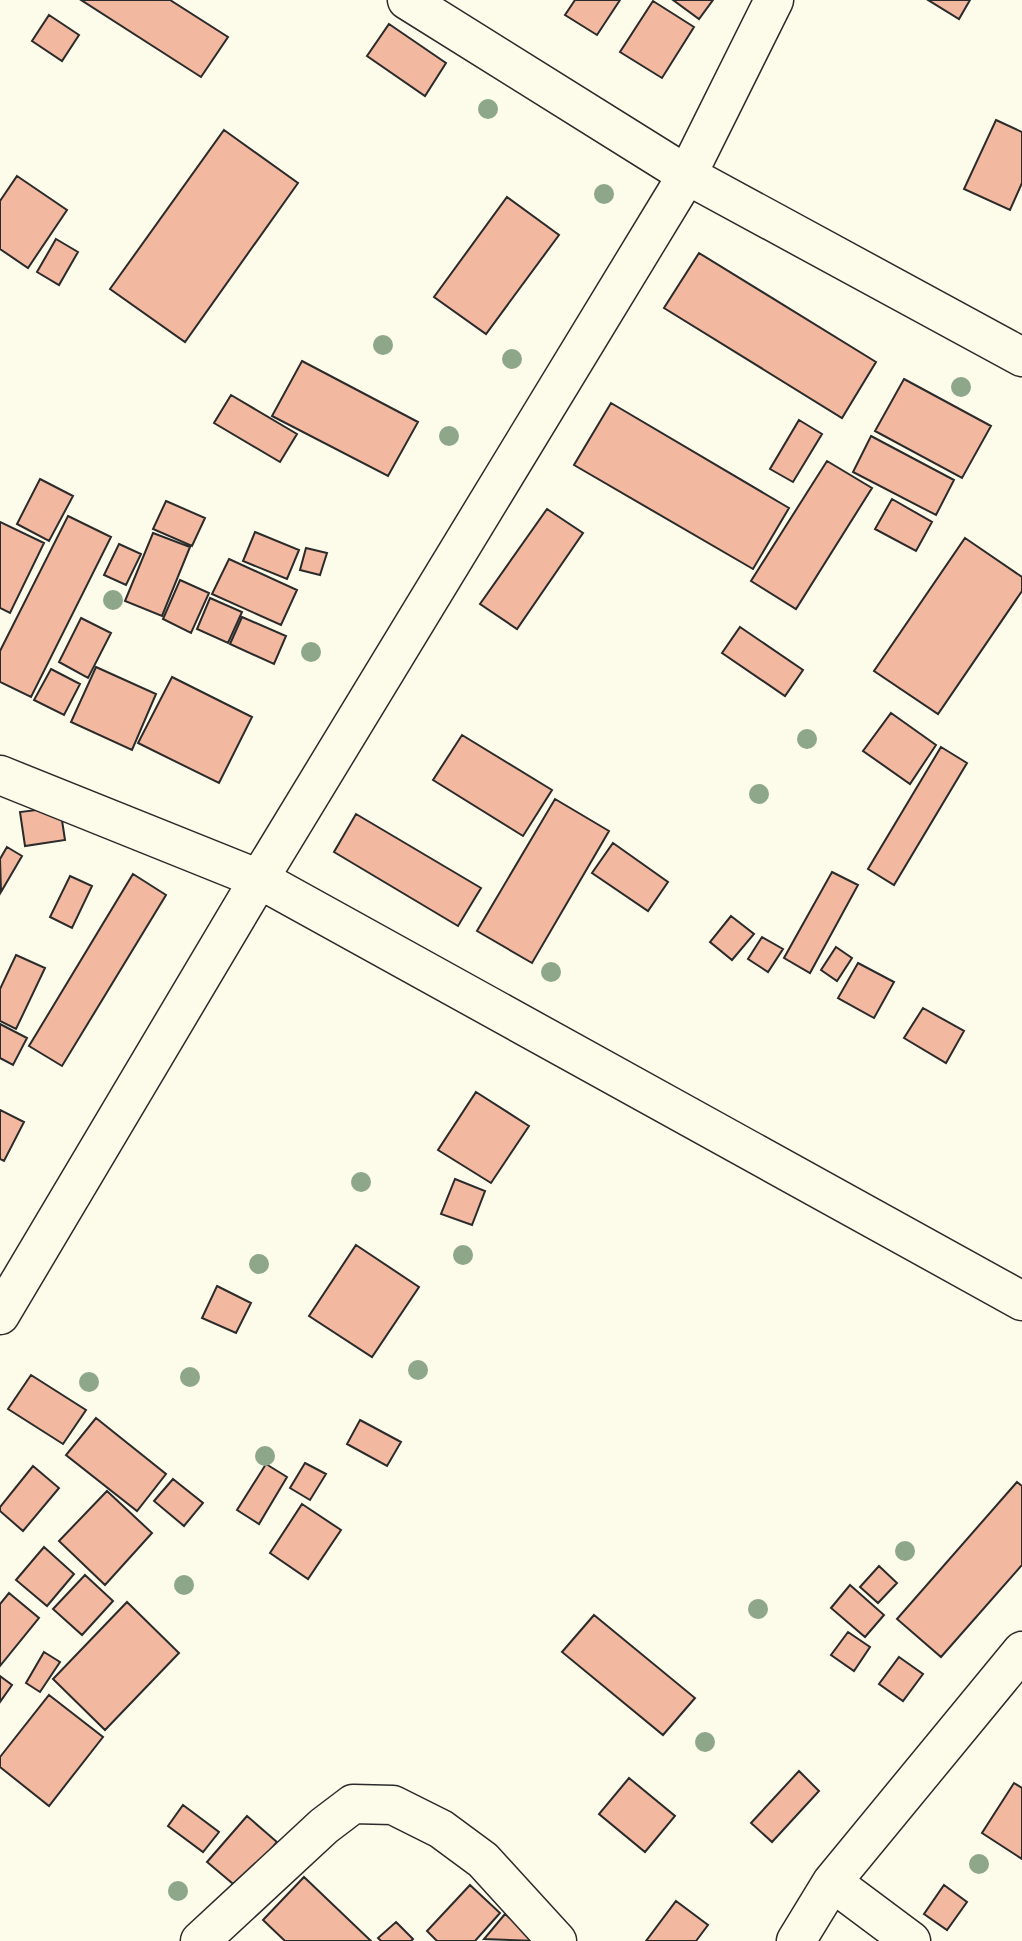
<svg xmlns="http://www.w3.org/2000/svg" width="1022" height="1941" font-family="'Noto Sans',sans-serif">
<style>
.building{fill:#f2b8a0;stroke:#2b2b2b;stroke-width:2}
.lines{fill:none;stroke-linecap:round;stroke-linejoin:round}
.minor-casing{stroke:#2b2b2b;stroke-width:41}
.minor{stroke:#fdfbea;stroke-width:38}
.tree{fill:#8ea78a}
</style>
<rect width="100%" height="100%" fill="#fdfbea"/>
<path class="building" d="M81,0H170L228,37L201,77Z
M575,0H620L597,35L565,15Z
M673,0H713L699,19Z
M928,0H970L959,19Z
M653,1L694,27L662,78L620,52Z
M49,15L79,35L62,61L32,41Z
M389,24L446,63L425,96L367,56Z
M996,120L1022,132V183L1010,210L964,189Z
M224,130L298,183L185,342L110,289Z
M17,176L67,210L28,268L0,249V201Z
M507,197L559,235L486,334L434,297Z
M56,239L78,252L59,285L37,272Z
M699,253L876,362L842,418L664,308Z
M302,361L418,422L388,476L272,416Z
M904,379L991,426L962,478L875,431Z
M231,395L297,434L280,462L214,423Z
M611,403L789,508L753,569L574,465Z
M799,420L822,434L793,482L770,469Z
M871,436L954,480L936,515L853,472Z
M827,461L872,488L796,609L751,581Z
M40,479L73,496L49,541L17,524Z
M892,499L932,522L916,551L875,529Z
M166,501L205,518L192,546L153,529Z
M547,509L583,533L517,629L480,604Z
M68,516L111,537L31,697L0,682V651Z
M0,522L44,543L10,613L0,608Z
M255,532L299,550L287,579L243,561Z
M153,533L190,547L162,616L125,601Z
M965,538L1022,577V591L938,714L874,671Z
M119,544L141,554L126,585L104,575Z
M306,548L327,553L320,575L300,570Z
M229,559L297,590L281,625L212,594Z
M180,580L209,593L191,633L163,619Z
M210,598L242,612L228,643L197,629Z
M242,617L286,636L274,664L230,644Z
M81,618L111,633L88,678L59,662Z
M740,627L803,670L785,696L722,653Z
M96,667L156,694L132,750L71,722Z
M51,669L80,684L64,715L34,700Z
M172,677L252,717L219,783L138,743Z
M891,713L936,745L910,784L863,751Z
M462,735L552,790L523,836L433,780Z
M941,747L967,763L894,885L868,869Z
M555,799L609,831L532,963L477,931Z
M60,807L65,840L25,846L20,812Z
M356,814L481,888L458,926L334,852Z
M613,843L668,882L648,911L592,873Z
M7,847L22,856L1,892L0,859Z
M832,872L858,885L810,973L784,958Z
M133,874L166,895L62,1066L29,1046Z
M70,876L92,886L72,928L50,917Z
M731,916L754,934L732,960L710,942Z
M762,937L783,949L768,972L748,959Z
M836,947L852,958L837,981L821,970Z
M16,955L45,968L16,1029L0,1021V989Z
M858,963L894,982L874,1018L838,998Z
M923,1008L964,1031L946,1063L904,1038Z
M0,1024L27,1038L13,1065L0,1058Z
M476,1092L529,1126L491,1183L438,1150Z
M0,1110L24,1122L4,1161L0,1159Z
M455,1179L485,1191L472,1225L441,1214Z
M356,1245L419,1287L372,1357L309,1316Z
M217,1286L251,1303L236,1333L202,1318Z
M31,1375L86,1410L63,1444L8,1409Z
M96,1418L166,1474L137,1511L66,1455Z
M360,1420L401,1442L387,1466L347,1444Z
M305,1463L326,1474L310,1500L290,1488Z
M266,1464L287,1477L259,1524L237,1510Z
M33,1466L59,1488L23,1531L0,1511V1507Z
M173,1479L203,1503L184,1526L154,1501Z
M1017,1482L1022,1486V1565L941,1657L897,1619Z
M107,1491L152,1533L105,1585L59,1541Z
M302,1504L341,1530L308,1579L270,1553Z
M44,1547L74,1574L47,1606L16,1580Z
M879,1566L897,1583L878,1603L860,1587Z
M85,1575L113,1601L82,1635L53,1609Z
M850,1585L884,1615L865,1637L831,1608Z
M9,1593L39,1618L0,1666V1604Z
M127,1602L179,1653L105,1730L53,1679Z
M594,1615L695,1698L663,1735L562,1652Z
M848,1632L870,1647L854,1671L831,1655Z
M44,1652L60,1662L40,1692L26,1683Z
M899,1657L923,1674L903,1701L879,1684Z
M0,1676L12,1685L0,1702Z
M49,1695L103,1737L49,1806L0,1767V1757Z
M799,1771L819,1791L772,1842L751,1823Z
M629,1778L675,1816L645,1852L599,1814Z
M1014,1783L1022,1788V1859L982,1833Z
M183,1805L219,1832L203,1852L168,1826Z
M247,1816L277,1842L238,1888L207,1862Z
M304,1877L371,1941H285L263,1920Z
M470,1885L500,1913L475,1941H437L427,1931Z
M944,1885L967,1902L947,1930L924,1914Z
M676,1901L708,1925L696,1941H646Z
M505,1914L538,1941L484,1939Z
M396,1922L413,1939L411,1941H381L378,1938Z"/>
<g class="lines">
<defs>
<path id="minor" d="M407,0L687,175L1022,357
M0,775L259,879L1022,1301
M0,1315L259,879L687,175L774,0
M832,1882L911,1941
M200,1941L324,1826L353,1804L393,1805L441,1829L483,1860L557,1941
M796,1941L832,1882L1022,1651"/>
</defs>
<use href="#minor" class="minor-casing"/>
<use href="#minor" class="minor"/>
</g>
<g class="tree">
<circle cx="488" cy="109" r="10"/>
<circle cx="604" cy="194" r="10"/>
<circle cx="383" cy="345" r="10"/>
<circle cx="512" cy="359" r="10"/>
<circle cx="961" cy="387" r="10"/>
<circle cx="449" cy="436" r="10"/>
<circle cx="113" cy="600" r="10"/>
<circle cx="311" cy="652" r="10"/>
<circle cx="807" cy="739" r="10"/>
<circle cx="759" cy="794" r="10"/>
<circle cx="551" cy="972" r="10"/>
<circle cx="361" cy="1182" r="10"/>
<circle cx="463" cy="1255" r="10"/>
<circle cx="259" cy="1264" r="10"/>
<circle cx="418" cy="1370" r="10"/>
<circle cx="190" cy="1377" r="10"/>
<circle cx="89" cy="1382" r="10"/>
<circle cx="265" cy="1456" r="10"/>
<circle cx="905" cy="1551" r="10"/>
<circle cx="184" cy="1585" r="10"/>
<circle cx="758" cy="1609" r="10"/>
<circle cx="705" cy="1742" r="10"/>
<circle cx="979" cy="1864" r="10"/>
<circle cx="178" cy="1891" r="10"/>
</g>
</svg>
